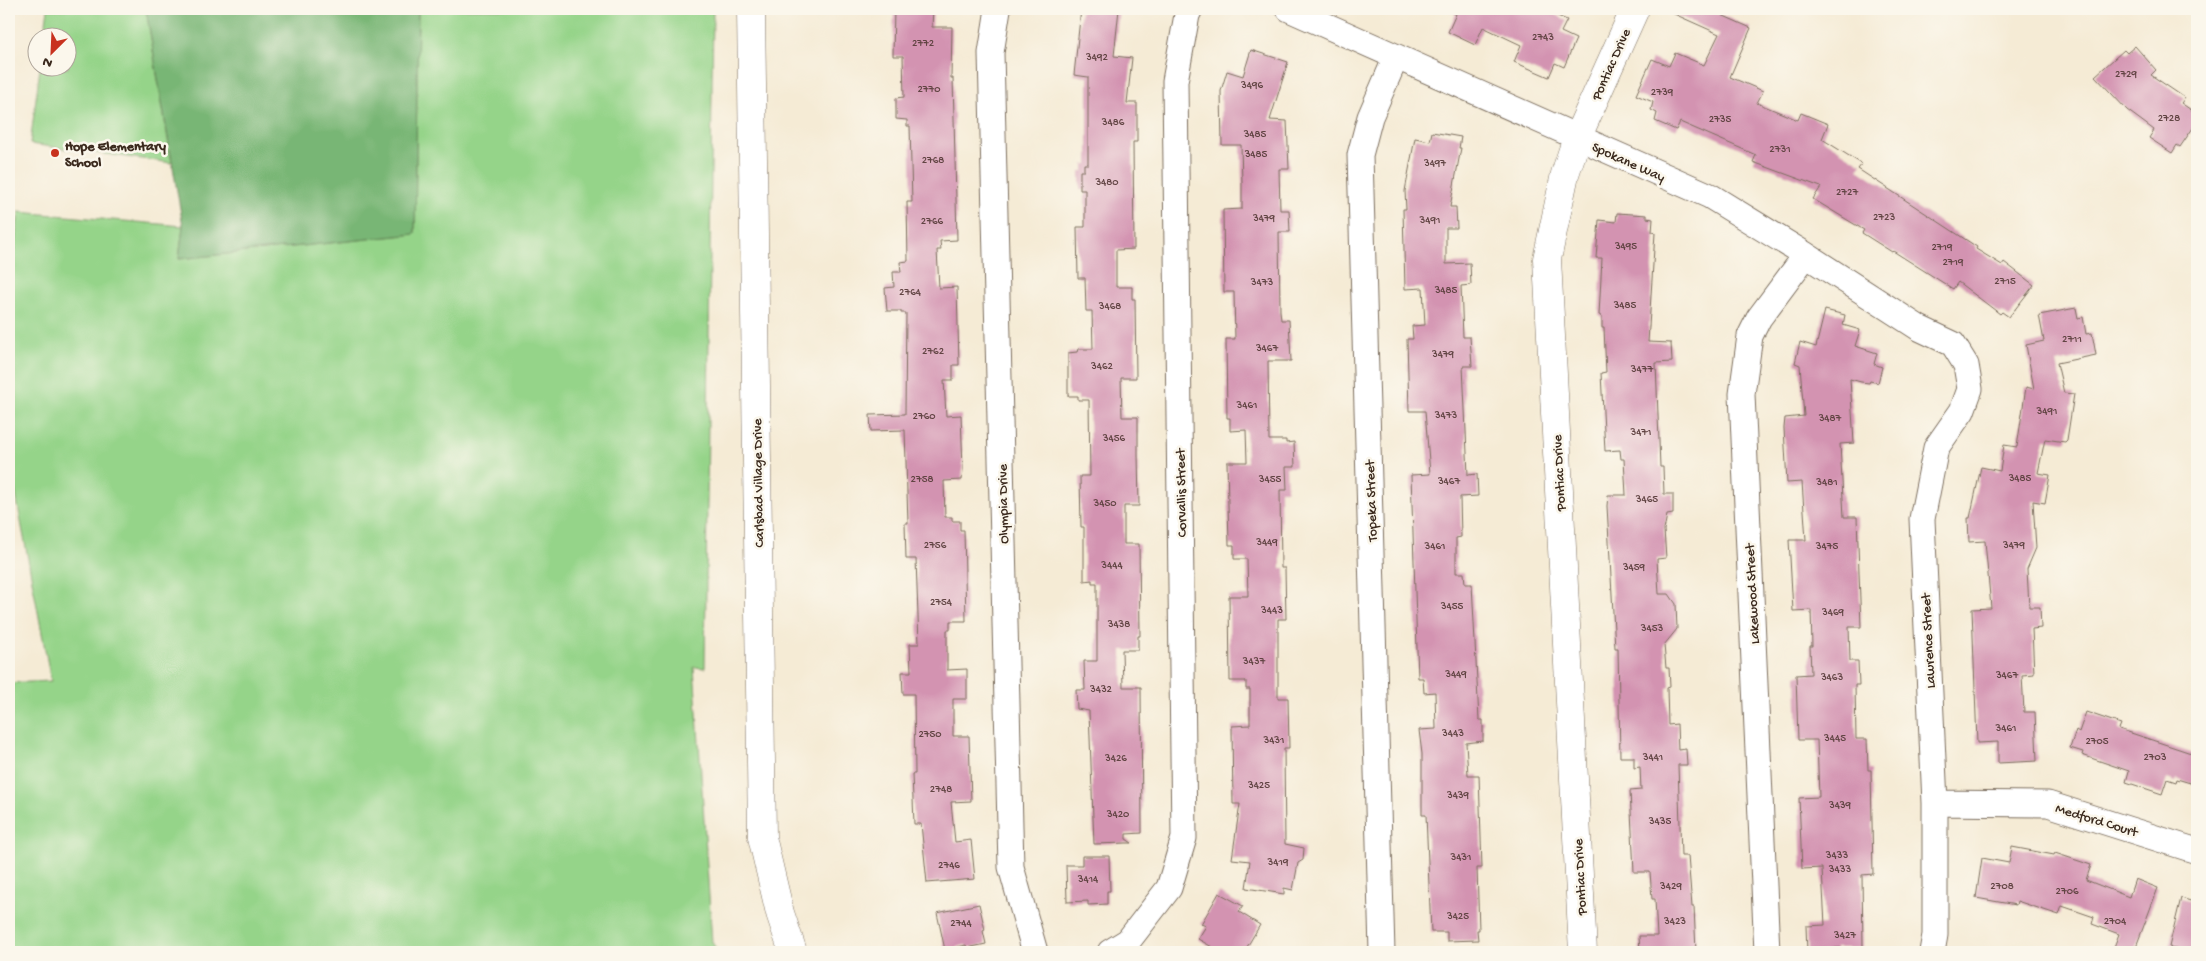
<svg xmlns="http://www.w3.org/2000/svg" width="2206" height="961" font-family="'Gochi Hand',sans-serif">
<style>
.green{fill:#95d489;stroke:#687f54}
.forest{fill:#78b675;stroke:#5a704a}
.building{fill:#d393b1}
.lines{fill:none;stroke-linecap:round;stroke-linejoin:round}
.minor-casing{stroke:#7c6e5e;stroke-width:27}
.major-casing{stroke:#7c6e5e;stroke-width:29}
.minor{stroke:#fff;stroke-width:25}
.major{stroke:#fff;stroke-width:28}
.poi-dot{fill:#c8321e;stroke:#fbf7ec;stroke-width:2}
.labels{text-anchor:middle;stroke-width:5;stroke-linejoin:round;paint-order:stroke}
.number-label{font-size:11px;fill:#614443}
.street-label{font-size:14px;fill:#3b2a1e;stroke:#fbf7ec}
.poi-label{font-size:14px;font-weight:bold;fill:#3b2a1e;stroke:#fbf7ec;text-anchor:start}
</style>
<rect width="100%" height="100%" fill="#fbf7ec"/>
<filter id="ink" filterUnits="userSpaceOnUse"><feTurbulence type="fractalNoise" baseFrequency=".02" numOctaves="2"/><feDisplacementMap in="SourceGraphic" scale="10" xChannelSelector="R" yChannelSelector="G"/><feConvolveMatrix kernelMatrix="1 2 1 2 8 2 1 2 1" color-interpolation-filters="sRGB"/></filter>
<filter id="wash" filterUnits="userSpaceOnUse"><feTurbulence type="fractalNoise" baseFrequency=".0096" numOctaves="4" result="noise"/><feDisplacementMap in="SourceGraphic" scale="20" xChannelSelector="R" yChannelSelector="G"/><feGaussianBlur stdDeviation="1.12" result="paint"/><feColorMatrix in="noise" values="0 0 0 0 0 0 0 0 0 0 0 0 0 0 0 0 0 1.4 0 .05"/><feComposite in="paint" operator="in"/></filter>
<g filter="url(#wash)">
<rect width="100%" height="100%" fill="#f5ebd5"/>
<path class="green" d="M48,9H146L172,163L30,144L40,68H68V38L44,37Z
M418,9H713L705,668L694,667L712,942L718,952H9V683L51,681L9,458V286L19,212L183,226L179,259L415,234Z"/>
<path class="forest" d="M146,9H418L415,234L179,259L183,226Z"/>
<g id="blocks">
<path class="building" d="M894,9H933L932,27H952L951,78H953L957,240L940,241L941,250H937L939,288L957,287L959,365H953V380H944L946,416L961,415L963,469L962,480L944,481L945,517H952V521H960V530H964L966,621H950V630H947V670L967,669V699H953V736H969L971,801L951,802L955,842L971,840L975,879L927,883L921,824H914L912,774H915L914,694H903L902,672H911L910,644H919L916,559H906L905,523H908L905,430L871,431L870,415L905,414L906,313H901V311H887L885,288L894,287L893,272H901L900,262L908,261L907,202H912L910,126H907V120L896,119V98L904,97L903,56H893Z
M1081,9H1119L1114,56L1132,58L1127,103H1137V142H1133L1134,249L1116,250V287H1132V299H1135L1136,378H1121L1122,417H1138V455L1139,506H1124V544H1139L1140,636H1138V650H1122L1123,687H1141L1142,833L1126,834V839L1132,843H1126L1094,844L1089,711L1077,709L1076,690H1085L1084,661H1097V583H1092V580L1084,581V527H1081L1080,476H1090L1089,400H1078V396H1068V353L1077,352L1078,349H1093L1092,311H1086L1085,278H1078L1077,227H1085V190H1080V171H1084V164H1088V77L1074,75Z
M1444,9H1541L1567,20L1561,32L1576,39L1564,67L1555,63L1549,77L1514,62L1521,45L1483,27L1475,45L1448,32L1456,14Z
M1663,9H1708L1751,28L1730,77L1763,91L1757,103L1798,120L1801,113L1828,124L1822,139L1862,164L1858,169L1977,247L1976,249L2002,265L2004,262L2034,285L2009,317L2002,312L2000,314L1958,282L1953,289L1893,251L1892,252L1862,233L1864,230L1813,199L1821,187L1753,162L1756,155L1680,122L1676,130L1655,121L1657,113L1651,110L1653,102L1636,95L1652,59L1669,66L1675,53L1704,65L1719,34Z
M2135,46L2156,70L2151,75L2185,98L2181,103L2197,114V122L2180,147L2177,145L2172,153L2149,138L2154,130L2127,110L2095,76L2124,50L2127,53Z
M1251,50L1288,62L1270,120L1287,121L1289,169H1279L1280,210H1289L1290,232H1279L1280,311L1281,320H1289L1291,361H1268L1269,440H1286V443L1294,442L1295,467H1286L1287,490H1280L1281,568H1285L1286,619H1278V698H1288L1289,748H1284L1285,844L1304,848L1303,860L1298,863L1293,890L1284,888V894L1246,888L1250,861L1232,859L1240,804H1233L1232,726L1250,725V689H1246V681H1230L1229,596H1248L1247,559H1234V545H1229L1227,462H1247L1246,430L1230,431V418H1227L1226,339H1235L1234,292H1224L1223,210L1242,209V182L1241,145H1222L1221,91L1227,71L1243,76Z
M1432,132L1461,137L1459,148H1461L1450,207H1456L1457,228H1446V264L1470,263L1471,285L1461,286L1463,337H1470L1472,366H1463L1468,475L1477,474L1478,496L1460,497L1461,537L1456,538V573H1464L1465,584H1472L1479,720H1483V741L1466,743L1468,775H1479L1482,868H1477L1479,930H1477L1478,940L1447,941V932H1431L1426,815H1422V754L1419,730L1436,729L1435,692L1424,693L1423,678H1418L1411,475L1430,474L1425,411H1409L1407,339H1413L1412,326L1425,325L1423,288L1405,289L1403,209H1406L1405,191L1415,138L1430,141Z
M1617,213L1647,215V218L1653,219L1652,232L1655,233L1648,342L1671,343L1672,362L1656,363L1660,467H1663L1664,494H1673V514L1667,515L1664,530L1666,558L1657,559L1659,594H1669L1676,604L1677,629L1664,645L1666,668H1669L1670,687L1667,688L1668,725L1677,724L1678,750L1686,749L1687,765H1678L1681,856H1688L1692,907H1694L1696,952H1640L1639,936H1657L1655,899H1652L1650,872H1634L1630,791L1641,790L1640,767L1634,768V757H1620L1618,648H1615L1607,506L1608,495H1626L1624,459H1621L1620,450L1605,451L1601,373L1606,372L1604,328H1602V316L1599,315L1602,258H1596L1599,220L1616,222Z
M2076,308L2078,318L2083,317L2086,334L2092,333L2096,355L2057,363L2064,393L2074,394L2067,440L2065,442L2045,439L2038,473L2050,475L2045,503L2033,501L2036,548L2027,569L2029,607H2040L2041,628L2032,629L2034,674L2022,675L2024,712H2035L2037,761L1998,763V742L1977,743L1972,609L1991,608L1985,541L1969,542L1968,518H1970L1981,467L2000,471L2004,445L2017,447L2026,387L2034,389L2026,345L2044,341L2039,315Z
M1825,310L1845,315L1843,325L1860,330L1855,346L1877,353L1874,364L1882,367L1878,383L1870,381L1869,383L1861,382L1850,379L1854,443L1840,444L1844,517H1857L1861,627H1849L1850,661H1858L1859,685H1855L1856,739H1867L1868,770H1871L1873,874L1862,875L1863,948H1835V952H1807L1806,926L1825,925L1823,889L1822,868L1802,869L1799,798L1819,797L1817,740H1798L1796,675L1811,674L1810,646H1812L1811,610L1793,611L1789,540H1806L1802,482L1787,483L1784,428L1785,418L1804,416L1800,365L1795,363L1800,342L1816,347Z
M2086,712L2121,724L2119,729L2197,755V785L2177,779L2176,782L2167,779L2162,794L2126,782L2129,771L2082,755L2083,752L2070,748L2076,730L2079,732Z
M2012,847L2054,855L2055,853L2091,865L2086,880L2129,897L2135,879L2158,888L2134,952H2127L2114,947L2119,934L2092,924L2094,917L2062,906L2059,915L2017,901L2016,905L1976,898L1982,858L2009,863Z
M1082,856H1109L1110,891H1107V904L1088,905V901L1067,902L1066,865H1082Z
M1219,893L1243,906L1239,912L1260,925L1244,952H1221L1198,939L1206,926L1201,924Z
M2181,898L2197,903V952L2169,947Z
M979,904L985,930L983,931L986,944L967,948L966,945L945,950L937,913Z"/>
</g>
</g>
<g filter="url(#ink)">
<use href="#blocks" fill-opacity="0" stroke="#7c6e5e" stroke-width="1"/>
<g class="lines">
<defs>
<path id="minor" d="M998,9L991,53L1011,867L1035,952
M1289,9L1710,196L1806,255L1919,328L1953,344L1966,365L1970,389L1962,411L1936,448L1922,519L1935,803V935L1932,952
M1935,803L2048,804L2197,851
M1110,952L1128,941L1169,888L1184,838L1175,81L1187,15L1190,9
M1382,952L1360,155L1370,117L1396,57
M1767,952L1742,394L1750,336L1759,318L1806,255"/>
<path id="major" d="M751,9L762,837L780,913L793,952
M1583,952L1547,259L1565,174L1577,138L1635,9"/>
</defs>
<use href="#minor" class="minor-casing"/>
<use href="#major" class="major-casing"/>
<use href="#minor" class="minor"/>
<use href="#major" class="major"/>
</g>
</g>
<circle class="poi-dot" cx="55" cy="153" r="5"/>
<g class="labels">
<g class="number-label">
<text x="1543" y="40">2743</text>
<text x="923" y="46">2772</text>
<text x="1097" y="60">3492</text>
<text x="2126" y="77">2729</text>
<text x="1252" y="88">3496</text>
<text x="929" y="92">2770</text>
<text x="1662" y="95">2739</text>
<text x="2169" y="121">2728</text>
<text x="1720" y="122">2735</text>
<text x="1113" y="125">3486</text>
<text x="1255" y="137">3485</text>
<text x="1780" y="152">2731</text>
<text x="1256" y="157">3485</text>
<text x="933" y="163">2768</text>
<text x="1435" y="166">3497</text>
<text x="1107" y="185">3480</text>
<text x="1847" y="195">2727</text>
<text x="1884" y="220">2723</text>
<text x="1264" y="221">3479</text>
<text x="1430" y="223">3491</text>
<text x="932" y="224">2766</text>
<text x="1626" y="249">3495</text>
<text x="1942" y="250">2719</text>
<text x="1953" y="265">2719</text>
<text x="2005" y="284">2715</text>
<text x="1262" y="285">3473</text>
<text x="1446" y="293">3485</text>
<text x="910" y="295">2764</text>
<text x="1625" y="308">3485</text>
<text x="1110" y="309">3468</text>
<text x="2072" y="342">2711</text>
<text x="1267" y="351">3467</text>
<text x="933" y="354">2762</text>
<text x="1443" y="357">3479</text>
<text x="1102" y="369">3462</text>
<text x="1642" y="372">3477</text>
<text x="1247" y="408">3461</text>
<text x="2047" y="414">3491</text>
<text x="1446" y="418">3473</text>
<text x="924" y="419">2760</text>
<text x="1830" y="421">3487</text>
<text x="1641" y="435">3471</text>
<text x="1114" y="441">3456</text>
<text x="2020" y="481">3485</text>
<text x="922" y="482">2758</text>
<text x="1270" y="482">3455</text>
<text x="1449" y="484">3467</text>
<text x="1827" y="485">3481</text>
<text x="1647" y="502">3465</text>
<text x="1105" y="506">3450</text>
<text x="1267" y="545">3449</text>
<text x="935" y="548">2756</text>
<text x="2014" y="548">3479</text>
<text x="1435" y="549">3461</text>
<text x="1827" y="549">3475</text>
<text x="1112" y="568">3444</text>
<text x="1634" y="570">3459</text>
<text x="941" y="605">2754</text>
<text x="1452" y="609">3455</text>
<text x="1272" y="613">3443</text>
<text x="1833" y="615">3469</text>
<text x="1119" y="627">3438</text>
<text x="1652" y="631">3453</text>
<text x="1254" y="664">3437</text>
<text x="1456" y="677">3449</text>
<text x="2007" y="678">3467</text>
<text x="1832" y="680">3463</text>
<text x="1101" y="692">3432</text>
<text x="2006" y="731">3461</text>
<text x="1453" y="736">3443</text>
<text x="930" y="737">2750</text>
<text x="1835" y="741">3445</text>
<text x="1274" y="743">3431</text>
<text x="2097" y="744">2705</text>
<text x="1653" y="760">3441</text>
<text x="2155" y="760">2703</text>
<text x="1116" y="761">3426</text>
<text x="1259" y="788">3425</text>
<text x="941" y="792">2748</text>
<text x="1458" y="798">3439</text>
<text x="1840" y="808">3439</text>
<text x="1118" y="817">3420</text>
<text x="1660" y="824">3435</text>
<text x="1837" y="858">3433</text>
<text x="1461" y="860">3431</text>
<text x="1278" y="865">3419</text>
<text x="949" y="868">2746</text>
<text x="1840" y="872">3433</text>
<text x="1088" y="882">3414</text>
<text x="1671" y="889">3429</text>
<text x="2002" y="889">2708</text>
<text x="2067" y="894">2706</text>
<text x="1458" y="919">3425</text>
<text x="1675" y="924">3423</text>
<text x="2115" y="924">2704</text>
<text x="961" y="926">2744</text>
<text x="1845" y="938">3427</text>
</g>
<g class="street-label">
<text transform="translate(1610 64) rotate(-66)" y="5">Pontiac Drive</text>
<text transform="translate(1629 161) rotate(24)" y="5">Spokane Way</text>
<text transform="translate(1558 473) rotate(-93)" y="5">Pontiac Drive</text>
<text transform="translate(757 483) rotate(-91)" y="5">Carlsbad Village Drive</text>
<text transform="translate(1180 493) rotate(-91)" y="5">Corvallis Street</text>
<text transform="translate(1370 501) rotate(-92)" y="5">Topeka Street</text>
<text transform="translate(1002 504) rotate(-91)" y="5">Olympia Drive</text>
<text transform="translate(1751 594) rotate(-93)" y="5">Lakewood Street</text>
<text transform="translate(1927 641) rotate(-93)" y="5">Lawrence Street</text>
<text transform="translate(2097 819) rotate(17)" y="5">Medford Court</text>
<text transform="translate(1579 877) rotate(-93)" y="5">Pontiac Drive</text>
</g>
<g class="poi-label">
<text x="65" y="150">Hope Elementary<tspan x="65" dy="16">School</tspan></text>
</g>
</g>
<rect width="2206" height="961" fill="none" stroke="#fbf7ec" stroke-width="30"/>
<g transform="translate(52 52) rotate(204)"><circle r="24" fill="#fbf7ec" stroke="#aea59a"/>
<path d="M0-4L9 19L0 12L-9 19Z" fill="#c8321e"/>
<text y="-8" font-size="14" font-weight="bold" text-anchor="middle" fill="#3b2a1e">N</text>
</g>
</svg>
